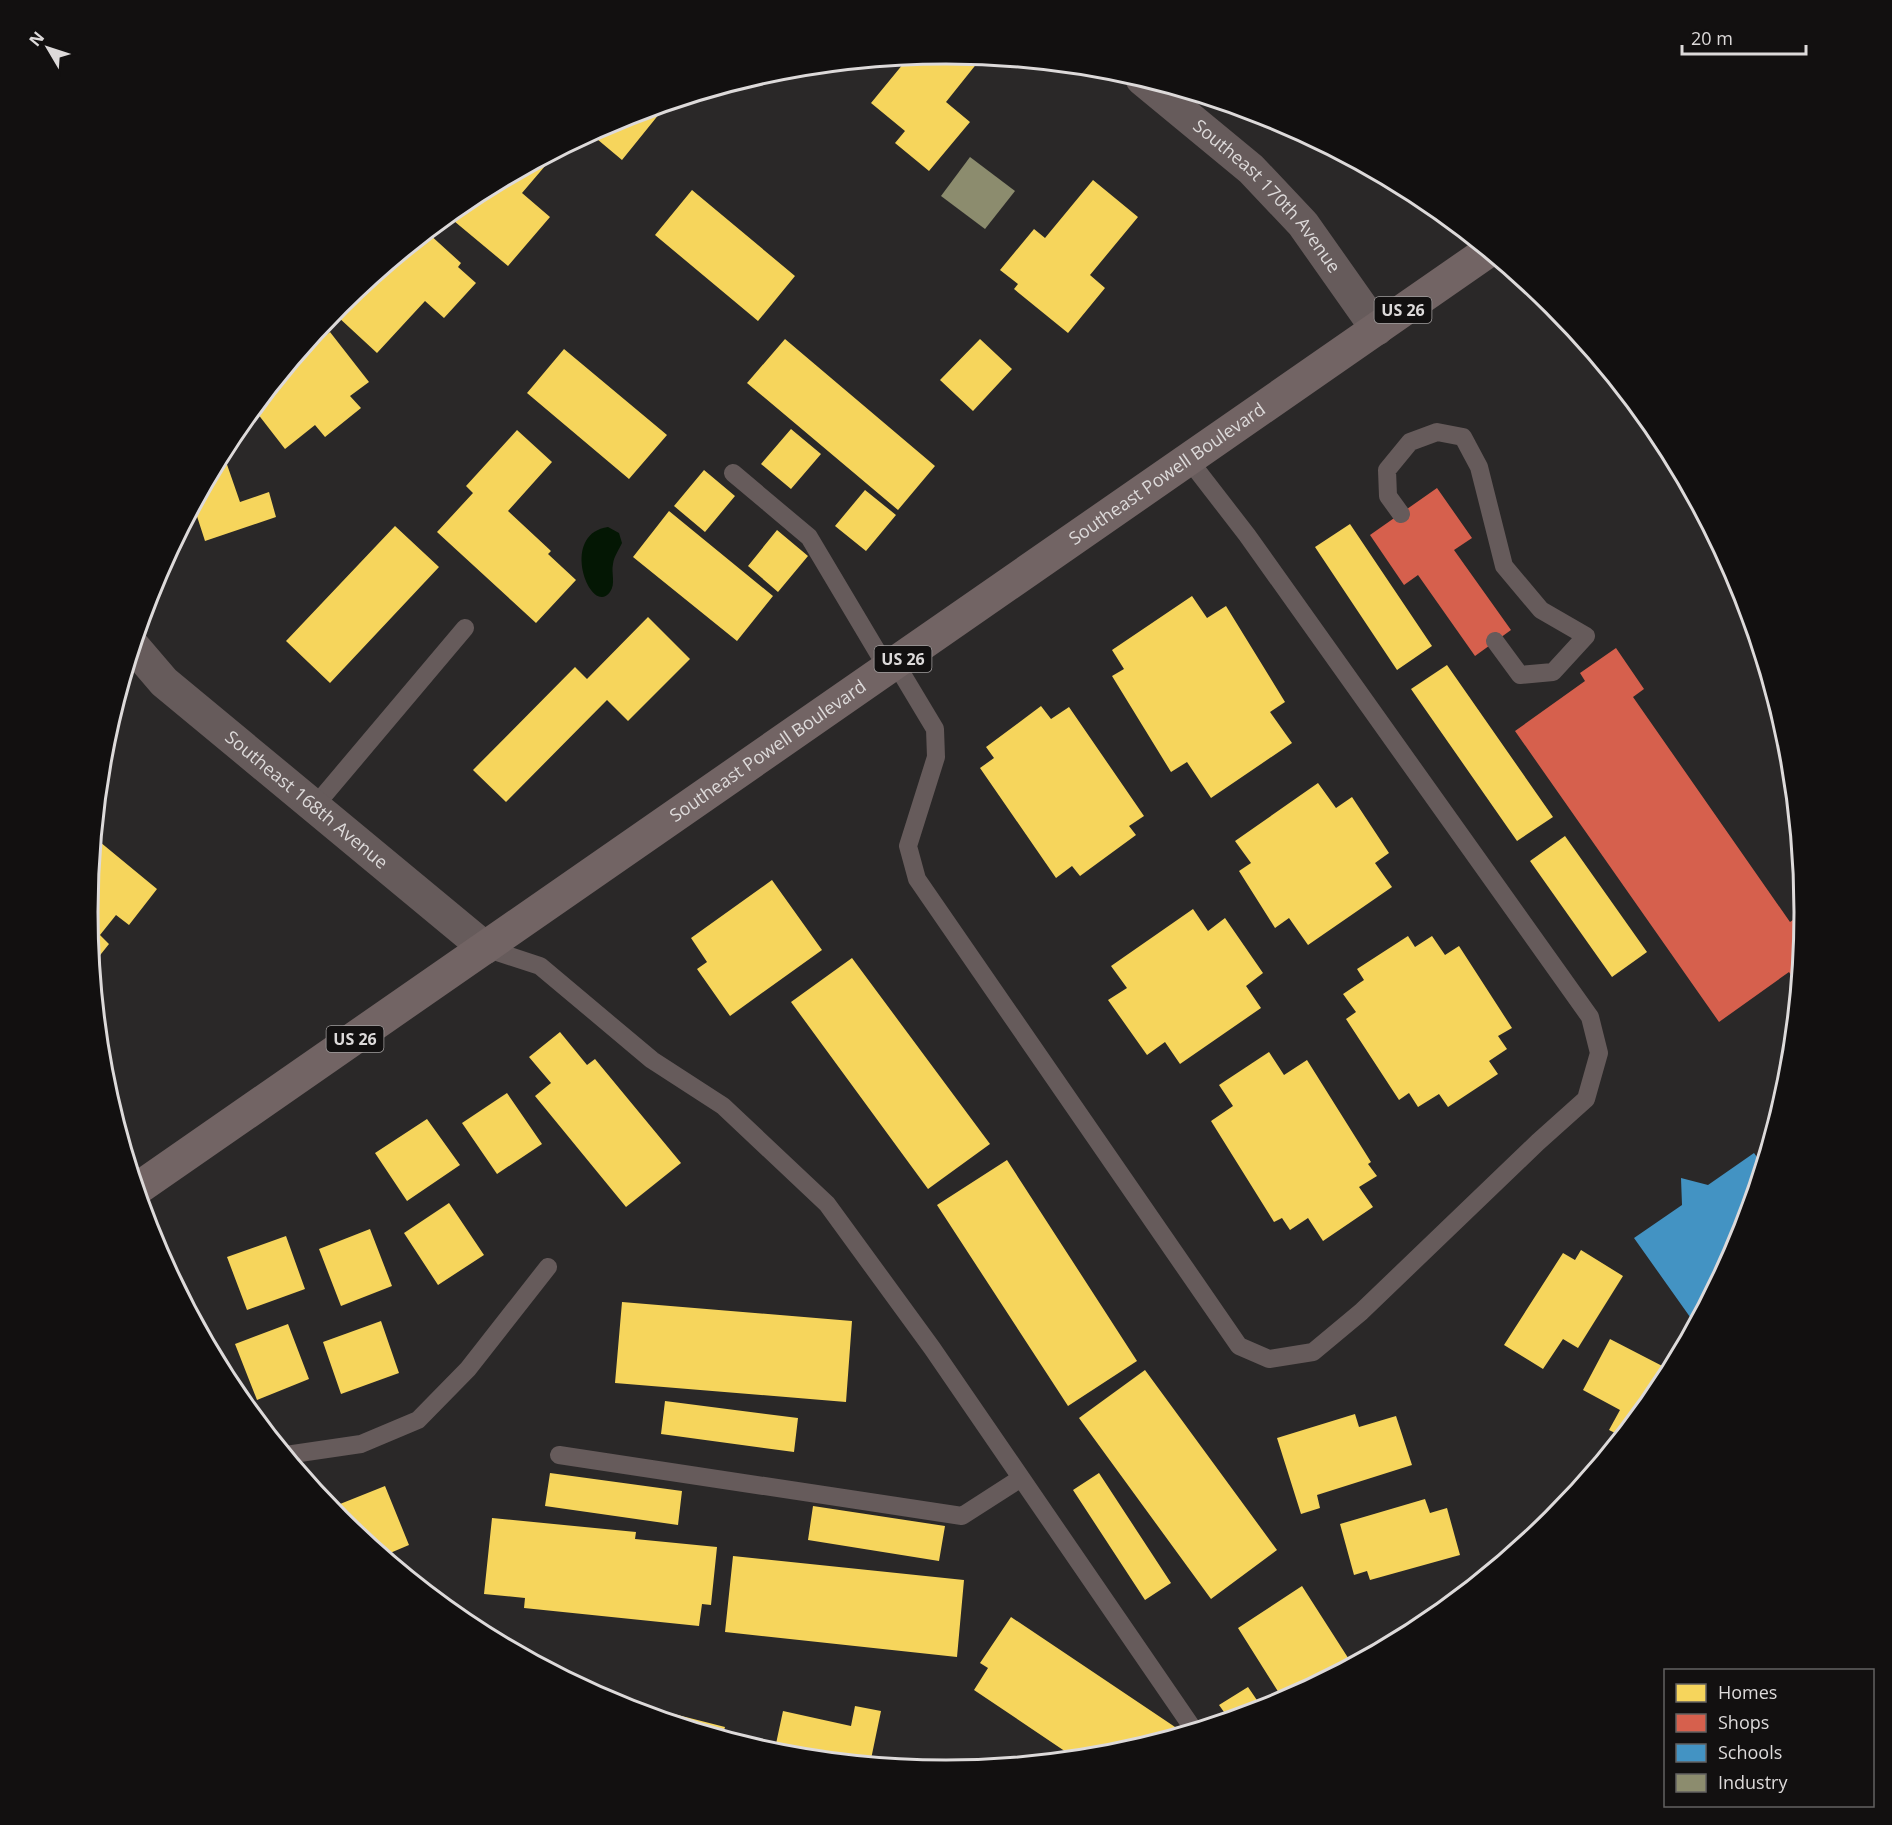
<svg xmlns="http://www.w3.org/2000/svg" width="1892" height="1825" font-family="'Open Sans',sans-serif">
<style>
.water{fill:#041704}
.homes{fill:#f6d55c}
.shops{fill:#d6604d}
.schools{fill:#4393c3}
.industry{fill:#8c8c6e}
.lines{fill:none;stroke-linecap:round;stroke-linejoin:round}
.lane{stroke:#665b5b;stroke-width:18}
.street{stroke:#665b5b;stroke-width:33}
.primary{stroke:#726464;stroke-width:33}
.labels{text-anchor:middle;stroke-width:6;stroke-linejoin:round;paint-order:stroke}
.shield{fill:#121010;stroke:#a09d9d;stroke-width:1.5}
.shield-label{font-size:16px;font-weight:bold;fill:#dddada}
.street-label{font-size:18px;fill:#dddada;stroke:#121010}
.rim{fill:none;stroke:#dddada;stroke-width:3}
</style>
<rect width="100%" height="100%" fill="#2a2828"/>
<path class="water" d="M608,527L619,533L622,543C619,550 614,556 613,564C611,573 616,584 610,592C591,618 558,534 608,527Z"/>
<path class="homes" d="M946,54L982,57L946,102L970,122L929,171L895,143L905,131L871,103L908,58Z
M662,106L664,108L622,160L591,134L618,119Z
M557,152L522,193L550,217L508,266L448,216L469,198Z
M1093,180L1138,217L1090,275L1105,288L1068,333L1014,289L1018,284L1000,270L1034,229L1045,238Z
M692,190L795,276L758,321L655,235Z
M428,233L461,263L458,267L476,283L444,318L425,301L377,353L337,316L367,283Z
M330,332L369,382L350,396L361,408L325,437L315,425L285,449L254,409L296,358Z
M785,339L935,466L898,510L747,383Z
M980,339L1012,369L973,411L940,380Z
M564,349L667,435L629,479L527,393Z
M791,429L821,454L791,489L761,464Z
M517,430L552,462L508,511L551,551L548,554L576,580L536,623L437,532L473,493L466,486Z
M223,453L240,502L269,492L276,517L205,541L194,507Z
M704,470L735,496L705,532L674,506Z
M865,490L896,515L866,551L835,526Z
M669,511L773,596L737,641L633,557Z
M1350,524L1432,646L1397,670L1315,547Z
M395,526L439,567L330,683L286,641Z
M777,530L808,556L778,592L748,566Z
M1192,596L1207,618L1226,606L1285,702L1270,712L1292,743L1211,798L1187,762L1171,772L1112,676L1124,669L1112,650Z
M648,617L690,659L628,721L607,700L506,802L473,770L575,667L587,679Z
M1447,665L1553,817L1517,841L1411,689Z
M1041,706L1051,719L1069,707L1144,816L1129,826L1136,835L1080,876L1072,866L1056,878L980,768L994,758L986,747Z
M1318,783L1336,808L1352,797L1389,853L1375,863L1392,887L1308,945L1289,918L1275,928L1239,871L1251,863L1235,841Z
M1565,836L1647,952L1612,977L1530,861Z
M100,842L157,889L129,925L116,915L100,935L109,944L93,964L88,912L94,850Z
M772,880L822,950L730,1016L697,969L707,962L691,938Z
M1193,909L1208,931L1225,918L1263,973L1246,986L1261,1008L1180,1064L1165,1042L1147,1055L1108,1000L1127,988L1111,966Z
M1408,936L1415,947L1432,936L1445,955L1459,946L1512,1028L1498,1036L1507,1049L1489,1061L1498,1074L1448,1107L1439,1094L1418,1107L1409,1093L1399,1100L1346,1019L1356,1012L1343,994L1364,980L1357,969Z
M852,958L990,1144L928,1189L791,1002Z
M560,1032L587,1065L595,1059L681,1163L626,1207L535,1096L551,1083L529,1057Z
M1269,1052L1284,1075L1307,1060L1371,1162L1368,1164L1377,1176L1359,1187L1373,1207L1323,1241L1308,1218L1290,1230L1282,1218L1274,1222L1211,1121L1233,1106L1219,1085Z
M507,1093L542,1144L497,1174L462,1123Z
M427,1119L460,1165L407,1201L375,1153Z
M1007,1160L1137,1361L1068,1406L937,1205Z
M449,1203L484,1255L438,1285L404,1233Z
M370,1229L392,1286L341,1306L319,1249Z
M286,1236L305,1289L247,1310L227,1257Z
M1581,1250L1623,1276L1578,1348L1563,1339L1543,1369L1504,1345L1563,1253L1575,1260Z
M622,1302L852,1321L846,1402L615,1383Z
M381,1321L399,1373L341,1394L323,1342Z
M288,1324L309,1379L257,1400L235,1344Z
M1610,1339L1670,1370L1660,1390L1621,1436L1609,1430L1620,1410L1583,1390Z
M1145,1370L1277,1550L1211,1599L1079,1418Z
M665,1401L798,1418L794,1452L661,1434Z
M1355,1414L1359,1427L1396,1416L1412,1465L1317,1495L1320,1508L1301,1514L1277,1438Z
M550,1473L682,1491L678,1525L545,1506Z
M1099,1473L1171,1583L1145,1600L1073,1490Z
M385,1486L409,1545L383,1556L341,1521L335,1506Z
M1425,1499L1430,1513L1447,1508L1460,1555L1370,1580L1367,1571L1354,1575L1340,1524Z
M813,1506L945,1526L939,1561L808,1540Z
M492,1518L636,1532L635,1539L717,1547L711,1605L702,1604L699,1626L524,1608L525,1598L484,1594Z
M733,1556L964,1580L957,1657L725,1632Z
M1302,1586L1352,1664L1284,1701L1238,1628Z
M1437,1615L1423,1627L1411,1632L1409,1624Z
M1011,1617L1184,1733L1113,1755L1075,1758L974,1690L988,1668L980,1663Z
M1248,1687L1263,1709L1229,1719L1219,1705Z
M586,1689H601V1697Z
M855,1706L881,1711L870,1764L774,1753L783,1711L851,1726Z
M662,1711L725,1727L722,1737L660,1719Z"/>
<path class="shops" d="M1437,488L1472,538L1454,550L1511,630L1475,656L1418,575L1404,585L1370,535Z
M1616,648L1644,689L1633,697L1790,922L1800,915L1804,920L1798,977L1794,980L1789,972L1719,1022L1515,731L1585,681L1580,673Z"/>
<path class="schools" d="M1754,1153L1762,1164L1739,1241L1695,1324L1634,1238L1682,1205L1681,1178L1708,1185Z"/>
<path class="industry" d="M970,157L1015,191L985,229L941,196Z"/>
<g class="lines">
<path class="lane" d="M733,473L809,537L887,668
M1401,514L1388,496L1387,470L1410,442L1437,432L1463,437L1479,467L1504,566L1541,610L1586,636L1553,672L1520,675L1495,641
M896,664L935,729L936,757L908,846L917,879L1239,1346L1269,1359L1313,1352L1361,1312L1538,1142L1586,1099L1599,1053L1590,1017L1247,535L1189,460
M314,807L465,628
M485,948L540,966L652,1060L723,1106L827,1204L932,1348L1194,1730
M286,1455L361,1444L418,1420L468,1369L548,1267
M559,1455L962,1516L1021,1478"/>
<g class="street">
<path id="s1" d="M1142,79L1251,169L1303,224L1377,329"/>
<path id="s2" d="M134,647L164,682L485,948"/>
</g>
<path class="primary" id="s3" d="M137,1189L1487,252"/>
</g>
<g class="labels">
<g class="shield">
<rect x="1374.5" y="297" width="57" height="26" rx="4.5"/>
<rect x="874.5" y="646" width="57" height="26" rx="4.5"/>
<rect x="326.5" y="1026" width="57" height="26" rx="4.5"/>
</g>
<g class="shield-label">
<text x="1403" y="316">US 26</text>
<text x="903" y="665">US 26</text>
<text x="355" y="1045">US 26</text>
</g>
<g class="street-label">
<text dy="6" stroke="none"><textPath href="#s1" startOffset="172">Southeast 170th Avenue</textPath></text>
<text dy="6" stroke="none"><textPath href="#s3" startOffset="1254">Southeast Powell Boulevard</textPath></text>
<text dy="6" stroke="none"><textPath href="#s3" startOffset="768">Southeast Powell Boulevard</textPath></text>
<text dy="6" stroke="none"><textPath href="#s2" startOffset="231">Southeast 168th Avenue</textPath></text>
</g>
</g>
<path d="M0 0H1892V1825H0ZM98 912a848 848 0 1 1 1696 0a848 848 0 1 1-1696 0Z" fill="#121010" fill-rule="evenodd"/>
<path class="rim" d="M98 912a848 848 0 1 1 1696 0a848 848 0 1 1-1696 0Z"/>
<rect x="1664" y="1669" width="210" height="138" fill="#121010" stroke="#636161" stroke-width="1.5"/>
<rect x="1676" y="1684" width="30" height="18" fill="#f6d55c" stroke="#636161" stroke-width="1.5"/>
<text x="1718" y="1699" font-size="18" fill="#dddada">Homes</text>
<rect x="1676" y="1714" width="30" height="18" fill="#d6604d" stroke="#636161" stroke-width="1.5"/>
<text x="1718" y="1729" font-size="18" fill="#dddada">Shops</text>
<rect x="1676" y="1744" width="30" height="18" fill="#4393c3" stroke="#636161" stroke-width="1.5"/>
<text x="1718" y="1759" font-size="18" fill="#dddada">Schools</text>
<rect x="1676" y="1774" width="30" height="18" fill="#8c8c6e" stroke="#636161" stroke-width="1.5"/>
<text x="1718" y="1789" font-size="18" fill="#dddada">Industry</text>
<g transform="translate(48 48) rotate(309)" stroke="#121010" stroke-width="4.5" paint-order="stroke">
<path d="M0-4.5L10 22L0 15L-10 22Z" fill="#dddada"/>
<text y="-9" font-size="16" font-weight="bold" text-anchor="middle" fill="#dddada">N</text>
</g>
<path d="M1682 45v9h124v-9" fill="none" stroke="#dddada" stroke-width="3"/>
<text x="1691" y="45" font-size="18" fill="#dddada" stroke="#121010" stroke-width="4.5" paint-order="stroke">20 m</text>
</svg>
